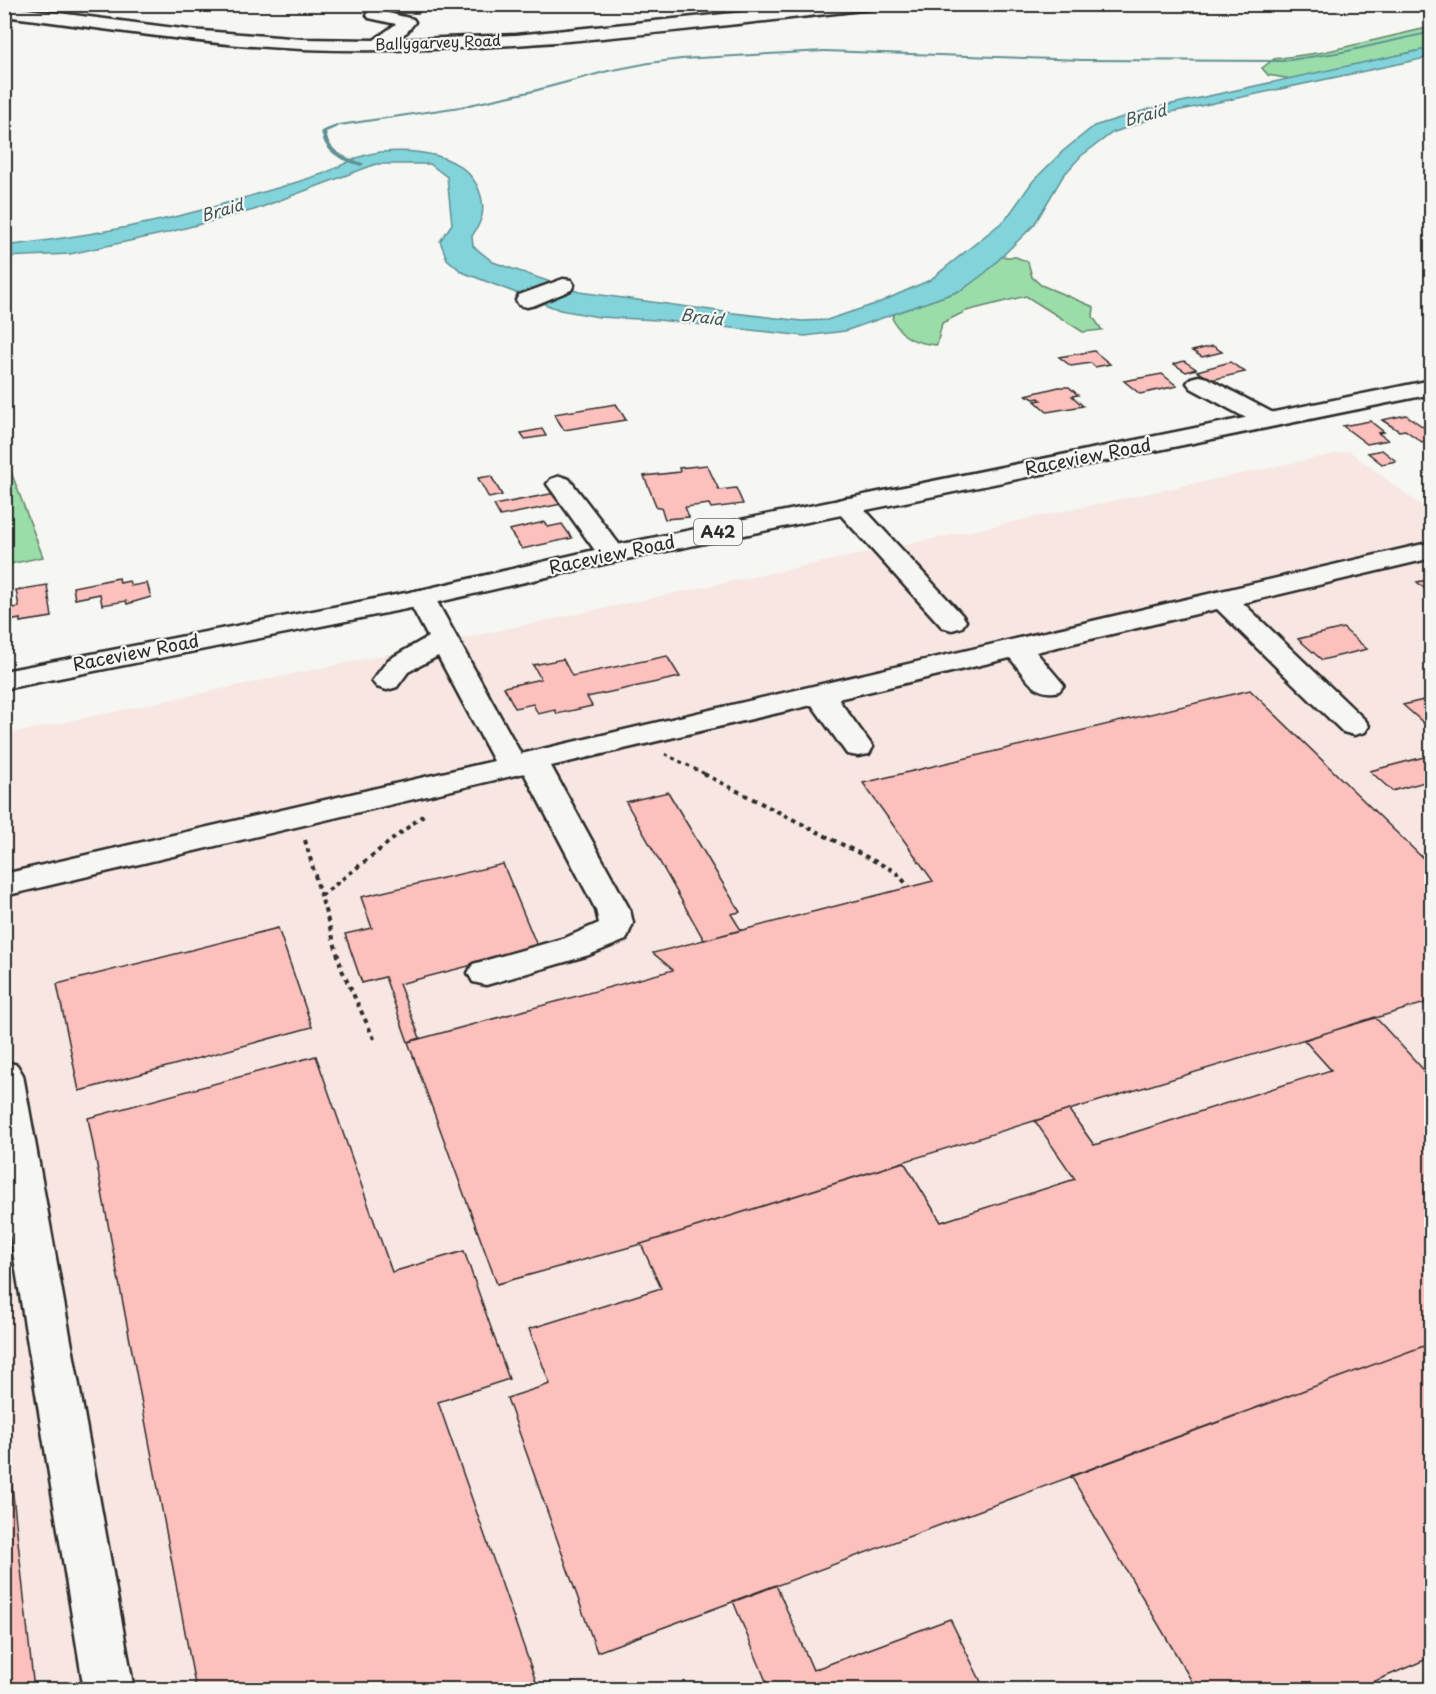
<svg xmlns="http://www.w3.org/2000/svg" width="1436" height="1694" font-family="'Playpen Sans',sans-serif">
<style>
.built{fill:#f8e6e2}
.green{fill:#9adda8;stroke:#62846a;stroke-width:1.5}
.water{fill:#82d3da;stroke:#5f9094;stroke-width:1.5}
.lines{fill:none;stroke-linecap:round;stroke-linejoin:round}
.stream{fill:#5f9094;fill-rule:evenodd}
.building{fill:#fcc0bd;stroke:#2b2b2b;stroke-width:1.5}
.minor-casing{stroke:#2b2b2b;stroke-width:5}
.major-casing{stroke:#2b2b2b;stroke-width:5}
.path-far1{stroke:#2b2b2b;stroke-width:3;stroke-dasharray:4 4;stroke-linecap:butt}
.path{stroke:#2b2b2b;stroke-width:4;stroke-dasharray:4.5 4.5;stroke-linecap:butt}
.minor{fill:#f6f6f2;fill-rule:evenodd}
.major{fill:#f6f6f2;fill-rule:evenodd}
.labels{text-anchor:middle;stroke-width:4.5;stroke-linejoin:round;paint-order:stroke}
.far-street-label{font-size:15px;fill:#2b2b2b;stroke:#f6f6f2}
.far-water-label{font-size:16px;font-style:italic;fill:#415557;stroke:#f6f6f2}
.shield{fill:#f6f6f2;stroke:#686867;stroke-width:1.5}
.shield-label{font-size:16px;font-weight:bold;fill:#2b2b2b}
.street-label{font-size:18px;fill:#2b2b2b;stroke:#f6f6f2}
</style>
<rect width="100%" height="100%" fill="#f6f6f2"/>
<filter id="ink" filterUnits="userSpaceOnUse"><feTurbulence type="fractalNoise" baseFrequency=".0167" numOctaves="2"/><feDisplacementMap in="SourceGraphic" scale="12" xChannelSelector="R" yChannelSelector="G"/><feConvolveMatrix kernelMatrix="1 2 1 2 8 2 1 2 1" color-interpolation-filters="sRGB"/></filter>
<g filter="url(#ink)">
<path class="built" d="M1349,451L1431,513V1689H5L4,735Z"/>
<path class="green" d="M1431,27V48L1291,79L1268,75L1262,68L1274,59L1324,52Z
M1001,257H1016L1028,262L1032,277L1041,285L1094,307L1093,317L1102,330L1083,332L1026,296L966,311L942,323L937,345C916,343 902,339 892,318L895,313L962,290Z
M4,453L43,557L5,565H4Z"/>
<path class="water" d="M1431,48V57L1167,113L1112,133L1081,156L1063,176L1034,225L985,273L962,290L845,331L805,336L658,320L599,317L560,310L462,272L447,259L440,241L452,224L447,177L430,164H376L254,210L166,233L70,254L5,257V246C84,236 164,223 240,199C269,190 298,183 327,172C346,164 359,154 381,152C416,149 464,153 479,190C486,209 483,220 472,236L473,246L493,262L579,292L725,312L802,321L827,320L878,303L930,280L1006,219L1033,181L1063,151L1094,126L1149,109Z"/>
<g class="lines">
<path class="stream" d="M1432,31V33L1343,53L1283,62L1083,61L824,52L681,60L649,64L608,72L534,92L460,108L340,126L326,132C329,152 345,157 363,163L364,164L361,166C341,160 324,153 321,131L339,124L460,106L533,90L608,70L649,62L681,58L824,50L1083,59L1283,60L1343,51Z"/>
</g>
<path class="building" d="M401,6H423L419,13H382L385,7Z
M1213,346L1222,352L1202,357L1192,351Z
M1094,351L1110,364L1095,367L1091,363L1071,366L1059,357Z
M1184,361L1196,369L1186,372L1174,364Z
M1230,362L1245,372L1211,380L1197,371Z
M1162,374L1177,386L1140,394L1124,381Z
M1059,387H1069L1078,395L1072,396L1083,406L1047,412L1035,401L1041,400L1039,398L1034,399L1026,395Z
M616,404L626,420L564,430L554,414Z
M1406,415L1432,433V440L1422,442L1405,430L1399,431L1382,420Z
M1370,421L1384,432L1378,433L1388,440L1367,444L1343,426Z
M542,429L546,436L525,439L521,433Z
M1382,450L1396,461L1382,464L1368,453Z
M707,465L719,490L736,488L743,504L711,508L709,504L685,507L689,517L665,519L661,508H657L644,476L680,472L679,468Z
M491,476L502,495L489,498L478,478Z
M560,492L567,503L500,516L494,505Z
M544,522L548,527L562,524L572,538L522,549L509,530Z
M119,578L120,583L129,581L131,586L147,583L151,597L127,604L126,601L102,605L100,594L75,599L73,587Z
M1432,579V595L1417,582Z
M47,585L52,617L20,622V619L4,622V609L19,607L16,590Z
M1343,628L1367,649L1322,660L1298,639Z
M667,656L680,677L587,697L592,706L557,714L555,710L538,714L533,704L515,708L504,687L541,679L533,665L563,659L572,676Z
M1250,690L1432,867V1001L1069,1110L641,1244L497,1284L408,1042L673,970L653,953L933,881L863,783Z
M1432,698V730L1403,705Z
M1432,755V780L1392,791L1370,771Z
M668,792L740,912L731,914L741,930L704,940L626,802Z
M503,864L538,948L399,984L420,1038L408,1042L385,977L362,983L345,934L372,928L361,897Z
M278,928L312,1027L79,1091L57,984Z
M1375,1017L1432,1079V1343L597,1652L507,1398L550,1384L529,1329L661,1288L641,1244L904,1162L941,1222L1075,1179L1035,1121L1069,1110L1094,1145L1331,1070L1304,1040Z
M316,1056L392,1272L464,1251L509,1379L438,1402L539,1690H196L88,1118Z
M1432,1343V1657L1354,1690H1197L1071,1476Z
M4,1411L34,1690H4Z
M776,1585L813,1670L950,1619L985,1690H759L768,1686L733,1601Z"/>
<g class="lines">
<defs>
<path id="minor" d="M371,4H387L384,12L413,19L415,22L407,32L395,40L516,35L823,4H878L871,9C682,30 492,56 302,49C202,45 103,28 4,16V6L190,30L302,39L374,40L396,24L369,18L367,15Z
M563,279L571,280L574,285L571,290L535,305L527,307L519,305L516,300L519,295Z
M1199,376L1207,378L1277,415L1280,420L1277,425L1268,427L1259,425L1191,388L1187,383L1191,378Z
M560,476L569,479L622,548L625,554L622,560L612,562L602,560L547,484L551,479Z
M847,498L856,500L962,615L966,621L962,627L952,630L942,627L838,512L834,506L838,500Z
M1432,542V558L1243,603L1365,720L1369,726L1365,732L1354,735L1343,732L1217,609L1036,652L1064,685L1059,691C1034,698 1025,675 1010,658L838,699L873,747L869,754L858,756L847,754L812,705L551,766L630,910L633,923L626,940L589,955L486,985L473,982L468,973L473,964L565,938L599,923L596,910L524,773L4,896V874L494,761L438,656L408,672L397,687L387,690L377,687L372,681L388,660L428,637L407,598L411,592L421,590L431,592L435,598L521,754Z
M4,1061L17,1065L23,1075L134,1690H84L4,1196Z"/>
<path id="major" d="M1432,380V394L612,562L421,606L4,689V671L421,590L612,546Z"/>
</defs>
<use href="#minor" class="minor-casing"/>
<use href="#major" class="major-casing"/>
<path class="path-far1" d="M665,754L707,775"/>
<path class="path" d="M704,774L896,872L909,887
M305,840L342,970L376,1043
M321,896L426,813"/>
<use href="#minor" class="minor"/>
<use href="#major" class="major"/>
</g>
</g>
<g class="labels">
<g class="far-street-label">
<text transform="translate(438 43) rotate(-2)" y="5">Ballygarvey Road</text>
</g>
<g class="far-water-label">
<text transform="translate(1145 115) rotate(-15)" y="6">Braid</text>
<text transform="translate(222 210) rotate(-16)" y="6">Braid</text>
<text transform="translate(702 317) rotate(7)" y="6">Braid</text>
</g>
<rect class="shield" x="694" y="519" width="48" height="26" rx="4.5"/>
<g class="shield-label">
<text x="718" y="538">A42</text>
</g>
<g class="street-label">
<text transform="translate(1088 457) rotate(-11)" y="6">Raceview Road</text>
<text transform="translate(612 555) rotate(-12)" y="6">Raceview Road</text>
<text transform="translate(136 653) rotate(-11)" y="6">Raceview Road</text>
</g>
</g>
<rect width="1436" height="1694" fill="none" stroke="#f6f6f2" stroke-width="24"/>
<rect x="12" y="12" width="1412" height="1670" fill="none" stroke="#2b2b2b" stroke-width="2" filter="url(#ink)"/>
</svg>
